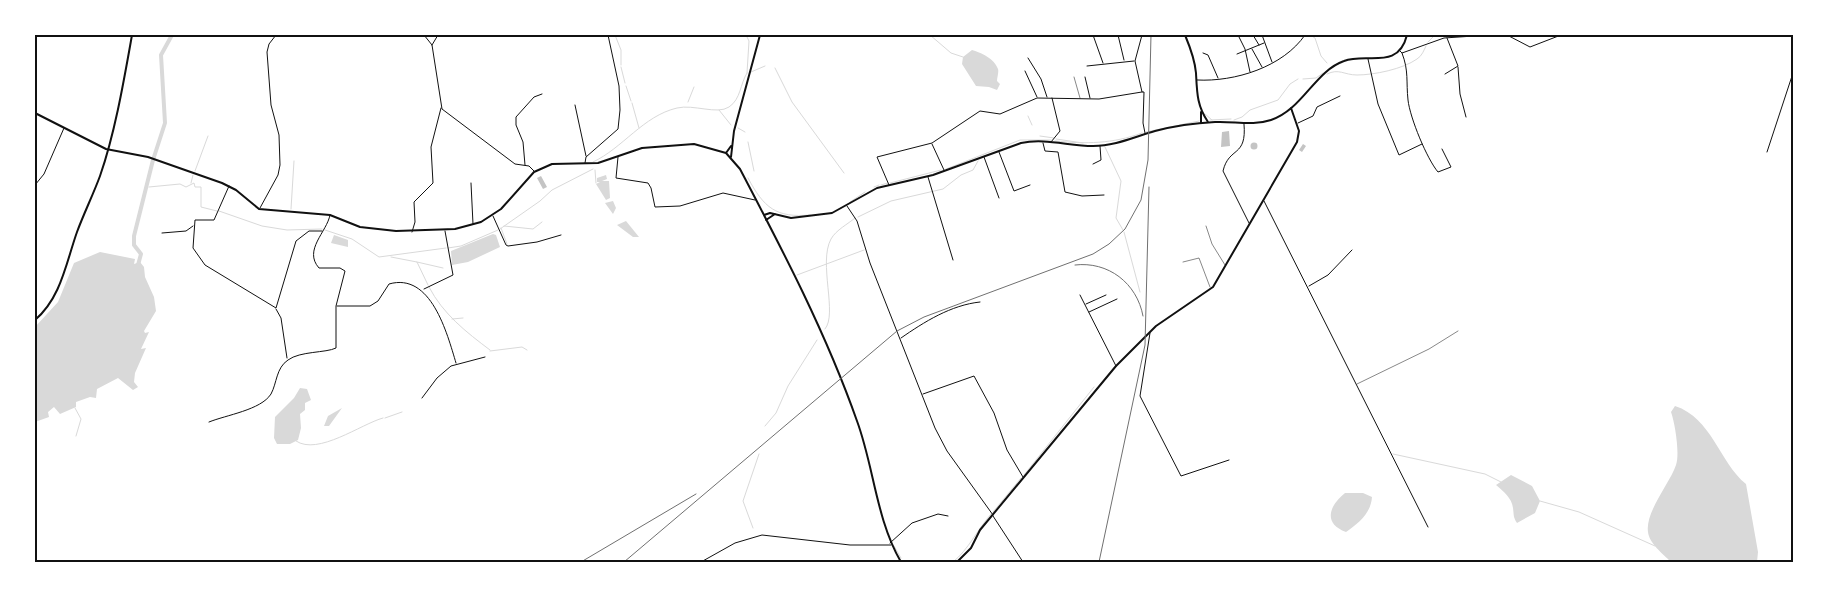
<svg xmlns="http://www.w3.org/2000/svg" width="1828" height="597" font-family="'Playfair Display',serif">
<style>
.water{fill:#d9d9d9}
.lines{fill:none;stroke-linecap:round;stroke-linejoin:round}
.stream{stroke:#d9d9d9;stroke-width:1}
.river{stroke:#d9d9d9;stroke-width:4}
.building{fill:#c4c4c4}
.service{stroke:#111;stroke-width:0.5}
.minor{stroke:#111;stroke-width:1}
.tertiary{stroke:#111;stroke-width:2}
.secondary{stroke:#111;stroke-width:2}
.rail{stroke:#707070;stroke-width:1}
.neatline{fill:none;stroke:#111;stroke-width:2}
</style>
<rect width="100%" height="100%" fill="#fff"/>
<path class="water" d="M972,50C980,52 995,59 998,69C999,72 997,78 997,81L1000,84L997,90L989,87L976,86L962,64L963,57Z
M606,175L607,179L602,181H609L610,198L606,200L596,184L600,182H597V178Z
M613,201L616,208L613,214L605,203Z
M626,221L639,237H633L617,225Z
M493,234L496,235L500,247L468,262L452,265L451,251Z
M334,235L348,240V247L331,243Z
M100,252L135,259L134,264L140,262L144,267L145,277L154,297L156,311L144,331L145,333L149,332L141,349L146,348L135,373L134,382L138,387L133,390L118,378L97,389L96,398L90,397L76,402V407L60,414L54,407L48,412L49,417L35,422V327L58,302L74,263Z
M300,388L307,389L311,400L305,403V410L300,414L301,428L298,440L290,444H277L274,438L275,417L294,398Z
M1675,406C1712,418 1719,462 1746,484L1758,552L1757,562H1671C1663,554 1649,543 1648,532C1645,512 1670,483 1676,465C1680,454 1675,423 1671,412Z
M342,408L329,426H324L328,416Z
M1511,475L1532,486L1540,501L1535,513L1517,523C1513,517 1514,515 1513,508C1512,498 1503,491 1496,485Z
M1345,493H1363L1372,497C1371,513 1359,523 1346,532C1322,523 1330,505 1345,493Z"/>
<g class="lines">
<path class="stream" d="M615,35L621,50V65
M746,35L749,41L747,73
M930,35L951,53L963,57
M1310,35L1315,38L1321,56L1327,63
M1428,42L1435,35
M621,67L625,83
M775,68L792,102L844,173
M751,72L765,66
M1327,74C1339,68 1344,75 1357,75C1374,75 1403,69 1417,59C1422,56 1424,50 1426,46
M1303,79L1316,78L1323,73
M626,86L631,101
M688,102L694,87
M632,103L639,128
M719,110L731,125
M1205,114L1212,120
M1028,116L1032,125
M1210,120L1231,119
M1234,120L1242,117L1250,110L1278,100L1290,84L1298,79
M738,128L745,132
M1146,132L1199,121
M1040,136L1054,138
M1056,139L1083,143
M1055,141C1086,144 1112,144 1142,133
M748,142L754,171
M1105,147L1121,181L1116,218L1123,230
M593,162C623,148 643,116 677,108C694,104 717,115 729,107C741,99 740,84 747,73
M946,169L1020,140H1051
M595,170L596,183
M195,171L208,136
M748,178C764,208 776,218 810,215
M191,183L193,175
M890,183L941,170
M881,185L888,183
M149,187L180,184L186,187L194,183L195,187H201V207L217,211
M874,187L879,185
M850,202L865,192
M291,209L294,161
M219,211L262,226L287,230L322,229
M858,217L891,201L943,189L961,175L973,170L978,161
M504,226L533,229L542,222
M501,228L507,244
M500,229L540,201L552,190L593,169
M325,230L352,239L379,257L446,248
M1124,232L1140,292
M448,248L461,246L498,230
M391,257L417,262L428,285
M417,262L443,268
M797,275L864,250
M429,287C443,314 466,332 490,350
M452,319L463,318
M825,329C838,314 818,263 831,239C836,230 848,224 855,218
M490,351L522,347L527,350
M75,408L81,419L76,436
M385,418L402,412
M765,426L776,413L788,386L817,340
M296,441C318,456 361,424 383,418
M1393,454L1485,474L1501,482
M1024,475L1094,387
M1540,501L1579,512L1655,546
M993,512L1021,478
M753,528L743,501L759,454
M894,546L901,558
M953,562C969,549 977,530 991,514"/>
<path class="river" d="M138,265L141,254L134,245V236L153,160L165,123L161,55L172,35"/>
</g>
<path class="building" d="M1229,131L1230,146L1221,147L1222,132Z
M1250.5 146a3.5 3.5 0 1 1 7 0a3.5 3.5 0 1 1-7 0Z
M1303,144L1306,146L1302,152L1299,150Z
M541,176L547,187L543,189L537,178Z"/>
<g class="lines">
<path class="service" d="M1074,77L1080,98
M1206,226L1212,244L1225,265
M1183,262L1199,258L1210,287
M1357,384L1429,349L1458,331"/>
<path class="minor" d="M424,35L432,45L442,109L515,164L529,166L534,171
M1093,35L1103,63
M1118,35L1124,60
M1142,35L1135,61L1142,92H1144L1143,123L1145,133
M1238,35L1245,49L1250,72
M1253,35L1259,45
M1262,35L1272,62
M432,45L438,35
M1252,49L1262,67
M1400,51L1402,53L1444,38L1474,36L1507,35L1530,47L1561,35
M1203,53L1208,55L1218,78
M1402,53C1409,71 1406,82 1408,100C1410,118 1427,159 1438,172L1451,167L1442,149
M1237,54L1264,43
M1028,58L1041,79L1047,97
M1368,59L1378,104L1399,155L1422,144
M1087,66L1134,61
M1458,67L1460,94L1466,117
M1025,71L1037,97
M1445,74L1458,66L1447,38
M1085,77L1090,98
M1197,80C1235,82 1283,67 1305,35
M575,105L586,156
M1298,123L1313,116L1317,107L1340,96
M1244,124C1247,158 1229,146 1223,171L1249,223
M1051,142L1060,131L1052,98
M1043,143L1045,151L1058,152L1065,192L1082,196L1104,195
M932,144L944,170
M999,152L1014,191L1030,185
M1767,152L1793,73
M618,157L616,178L648,183L651,188L655,207L680,206L723,193L755,200
M984,157L999,198
M585,163L586,157L618,129L620,110L619,86L608,35
M1093,164L1101,160L1100,146
M525,165L523,142L516,125V117L534,97L542,94
M928,177L953,260
M471,183L473,224
M35,185L44,174L64,128
M889,185L877,157L932,143L980,111L1000,114L1037,98L1099,99L1142,92
M229,186L214,220H195L193,248L205,265L276,308L296,241L309,231H322
M1264,201L1428,527
M847,206L857,221L870,263L935,428L947,451L993,515
M260,208L278,175L280,165L279,135L271,105L267,52L269,44L276,35
M493,216L506,245L508,246L537,242L561,235
M412,232L415,222L414,202L433,183L431,147L441,108
M162,233L186,231L193,226
M1309,286L1328,275L1352,250
M424,289L453,275L445,231
M1080,295L1116,366
M1086,304L1106,295
M337,306H370L378,301L389,284C431,272 447,333 456,363
M276,309L281,318L287,358
M1089,312L1117,299
M1150,333L1140,396L1181,476L1229,460
M901,338C924,322 951,305 980,302
M923,394L974,376L994,413L1007,450L1023,477
M422,398L437,378L451,366L485,357
M209,422C226,415 261,410 271,394C277,383 276,368 288,360C300,351 326,353 336,348V306L345,271L340,268H319C303,250 327,232 330,215
M993,516L1023,562
M890,543L912,523L938,514L948,516
M701,562L735,543L762,535L850,545H891"/>
<path class="tertiary" d="M1185,35C1190,47 1195,61 1196,73C1197,93 1197,106 1208,122
M1201,112V123
M35,113L106,149L148,157L222,183L236,190L259,209L330,215L360,227L396,231L455,229L481,222L501,209L534,172L552,164L598,163L642,148L694,144L726,153L740,169C783,251 826,333 857,421C874,467 876,519 901,562
M726,153L731,146
M731,157L734,131L760,35
M764,215L770,213L791,218L832,213L877,188L933,175L1021,143C1045,138 1069,146 1093,146C1115,146 1134,137 1155,131C1174,126 1195,123 1215,122C1234,121 1253,126 1271,120C1302,110 1315,71 1344,61C1367,52 1398,71 1407,35
M766,220L775,214
M957,562L971,548L980,530L1116,366L1156,326L1213,287L1297,142L1299,131L1291,108"/>
<path class="secondary" d="M35,320C61,298 66,263 77,232C84,213 93,195 100,176C115,133 124,80 132,35"/>
<path class="rail" d="M1075,265C1108,261 1137,283 1143,316
M581,562L696,494
M624,562L897,331L924,317L1093,254L1109,244L1125,229L1141,200L1148,160L1151,35
M1099,562L1145,345L1149,187"/>
</g>
<rect width="1828" height="597" fill="none" stroke="#ffffff" stroke-width="72"/>
<rect x="36" y="36" width="1756" height="525" class="neatline"/>
</svg>
